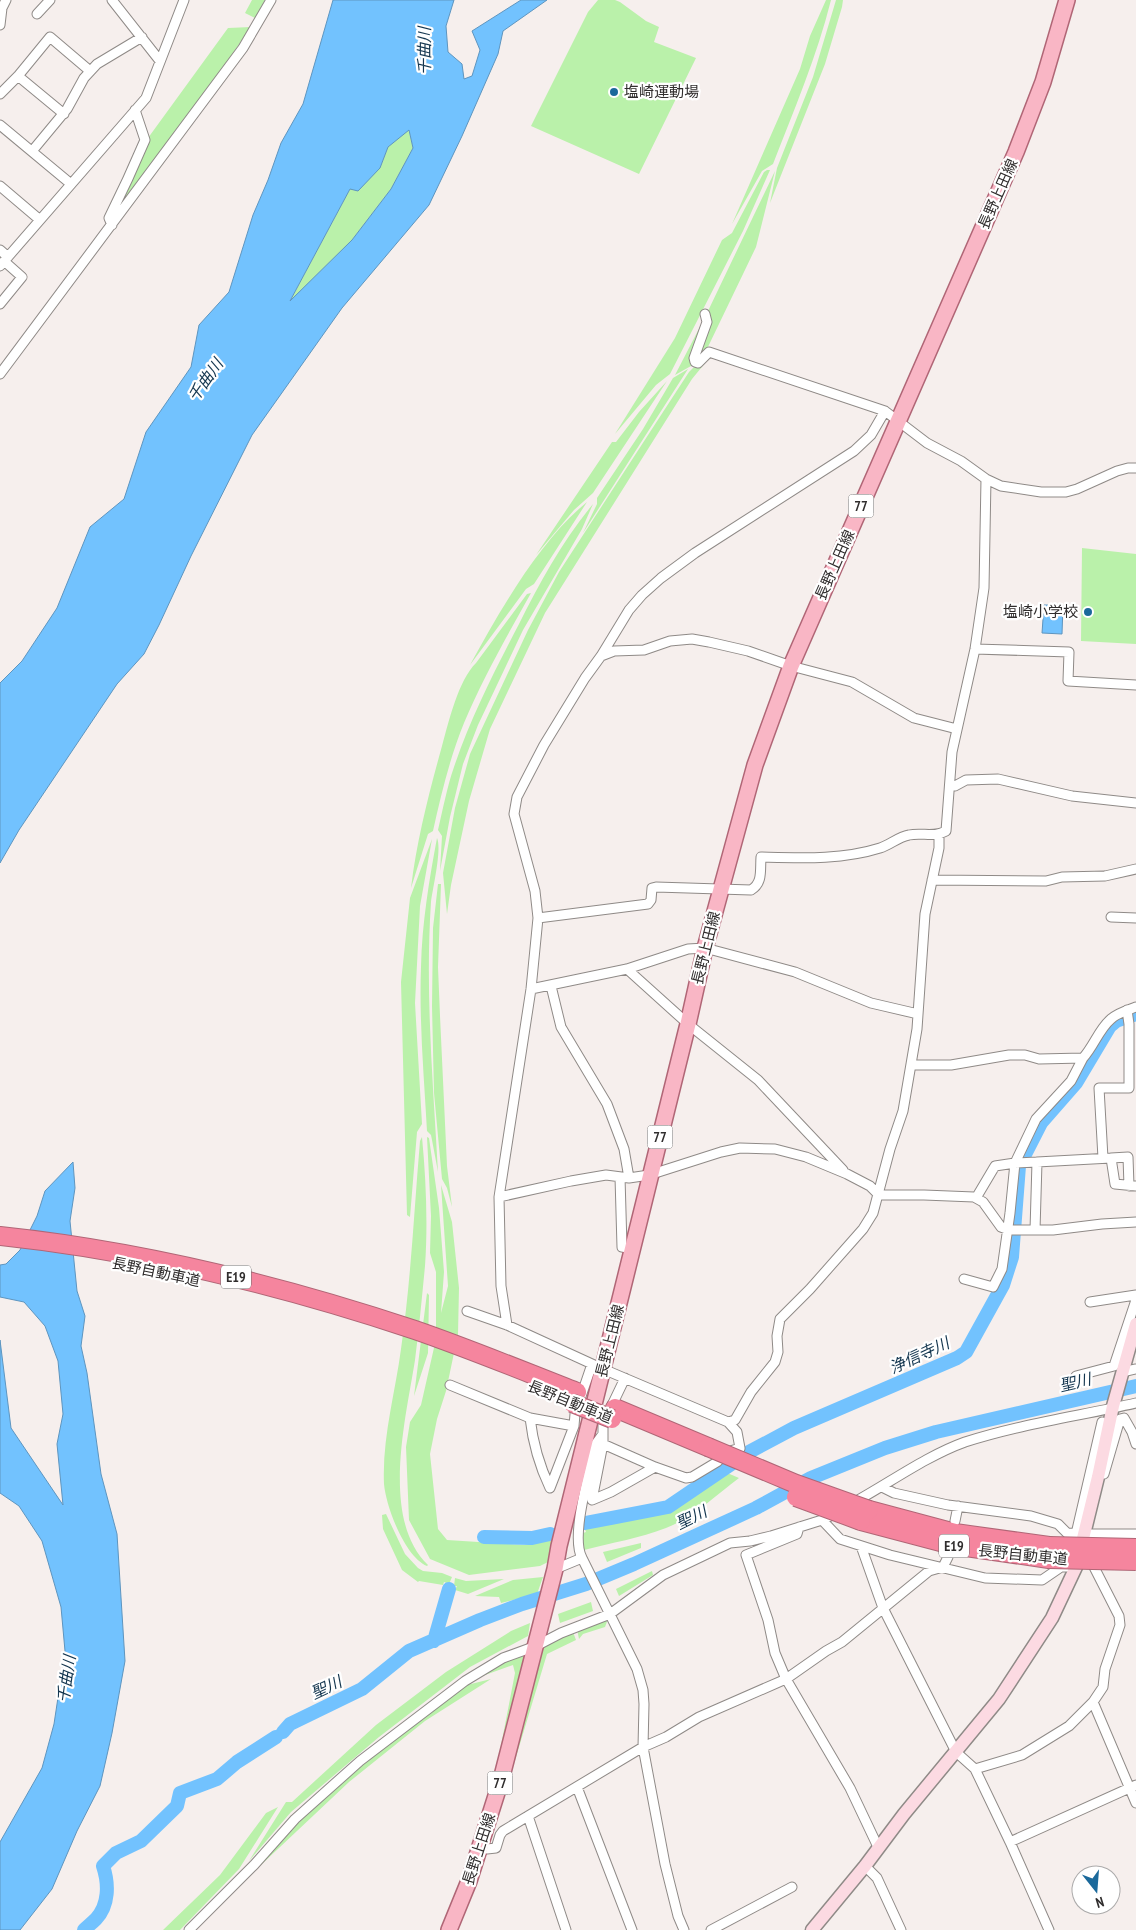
<svg xmlns="http://www.w3.org/2000/svg" width="1136" height="1930" font-family="'PT Sans Narrow','Noto Sans JP',sans-serif">
<style>
.green{fill:#baf1aa}
.water{fill:#72c2fe;stroke:#5e95bf;fill-rule:evenodd}
.lines{fill:none;stroke-linecap:round;stroke-linejoin:round}
.river{stroke:#72c2fe;stroke-width:14}
.street-casing{stroke:#8f8a87;stroke-width:11}
.secondary-casing{stroke:#8f8a87;stroke-width:15}
.primary-casing{stroke:#b06676;stroke-width:18}
.highway-casing{stroke:#b06676;stroke-width:20}
.street{stroke:#fff;stroke-width:9}
.secondary{stroke:#fcdae2;stroke-width:12}
.primary{stroke:#f9b6c5;stroke-width:15}
.highway{stroke:#f5859e;stroke-width:18}
.highway-bridge-casing{stroke:#b06676;stroke-width:20;stroke-linecap:butt}
.highway-bridge{stroke:#f5859e;stroke-width:18}
.poi-dot{fill:#1b699b;stroke:#fff;stroke-width:2}
.labels{text-anchor:middle;stroke-width:4.5;stroke-linejoin:round;paint-order:stroke}
.shield{fill:#fff;stroke:#6e6c6c;stroke-width:1}
.shield-label{font-size:14px;font-weight:bold;fill:#302d2d}
.poi-label{font-size:15px;fill:#302d2d;stroke:#fff;text-anchor:start}
.street-label{font-size:15px;fill:#302d2d;stroke:#fff}
.water-label{font-size:16px;font-style:italic;fill:#14364f;stroke:#fff}
</style>
<rect width="100%" height="100%" fill="#f6efed"/>
<path class="green" d="M252,0H265L255,18L245,13Z
M598,0H615L620,2L646,21L659,27L654,42L696,58L639,174L531,126L588,12Z
M826,0H831C817,56 794,110 773,164L762,171L732,224L800,69L810,36Z
M836,0H843L842,7L825,64L770,203L777,168L813,77Z
M251,27L217,76L113,218L148,138L228,28Z
M409,129L413,148L391,189L352,240L289,303L350,189L380,168L388,147Z
M767,170H770L743,231L670,374L656,385L615,434L675,338L722,240L732,233L764,172Z
M775,171L756,247L706,351L699,360L696,356L708,311Z
M704,319L691,366L675,375Z
M710,357L692,379L545,613L490,729L469,801L451,885L447,914L443,873L455,808L470,754L528,630L559,572L689,372L693,368Z
M688,369L583,533L597,504V498L643,429L673,378Z
M667,381L593,493L574,510L536,555L612,442H616L639,412Z
M587,502L534,584L526,589L470,665C499,612 540,540 587,502Z
M593,504L582,529L523,630L478,725L463,764L450,817L440,871L442,836L438,830C443,809 447,787 454,767C471,717 495,670 519,624C540,582 563,540 593,504Z
M1082,548L1136,554V644L1081,641Z
M531,593C507,636 483,678 464,723C450,757 441,795 433,831L428,834L411,888C417,839 429,793 442,746C449,721 458,681 476,663L527,594Z
M437,838C442,849 433,887 431,902C425,992 433,1082 438,1172L432,1140L431,1135L427,1131C424,1076 419,1022 421,967C422,923 429,881 437,838Z
M432,839L420,906L415,1003L422,1124L417,1132L410,1217L407,1215L401,982L410,898Z
M438,884H441L438,967L440,1016L447,1166L452,1207L447,1188L442,1179L434,1093L432,1006L433,928Z
M422,1137C426,1179 428,1224 425,1266C422,1297 419,1329 415,1360C406,1418 380,1519 428,1565L427,1566C405,1557 386,1507 384,1484C382,1438 395,1394 401,1349C411,1280 414,1211 420,1141Z
M427,1137L429,1138L439,1208L444,1272L441,1313L448,1286L441,1185L452,1222L459,1288L458,1334L446,1391L437,1419L430,1454L438,1529L447,1540L524,1545L553,1539L548,1562L540,1566L469,1575L430,1559L409,1520L406,1447L410,1422L421,1405L436,1339V1272L430,1253L431,1216Z
M427,1293L429,1295L428,1353L414,1396Z
M725,1472L739,1478C716,1495 693,1518 666,1528C640,1538 611,1543 584,1550L580,1538V1534L586,1532L584,1527L675,1508Z
M386,1514L405,1554L418,1568L423,1571L442,1573L452,1577L449,1584L444,1582L443,1585L419,1581L418,1582L402,1570L383,1529L382,1515Z
M641,1543V1548L607,1562L603,1552Z
M652,1571L653,1575L619,1596L616,1589Z
M543,1577L537,1594L501,1603L499,1597L475,1596L513,1580Z
M455,1578L466,1581L504,1579L468,1594L455,1590L457,1586H454Z
M591,1602L593,1611L560,1623L558,1614Z
M608,1619L605,1627L583,1634L579,1639L577,1629Z
M530,1623L528,1636L470,1667L379,1737L291,1812L249,1861L286,1802H292L376,1725L446,1672L511,1631Z
M573,1632L576,1640L547,1654L513,1767L543,1646Z
M520,1653L525,1655L498,1761L515,1673L513,1665L474,1679Z
M491,1679L425,1721L349,1782L226,1898L293,1824L349,1774L467,1685Z
M278,1807L239,1869L180,1930H163L220,1875L266,1813Z"/>
<path class="water" d="M333,0H454L446,26L448,52L462,64L464,79L472,76L480,50L472,31L521,0H547L503,31L498,54L462,136L429,205L342,308L252,435L191,556L159,625L144,654L117,684L19,830L0,863V683L22,661L57,608L90,527L124,499L146,432L191,367L199,325L229,292L253,215L268,180L281,143L303,104ZM409,130L413,148L391,189L352,240L290,301L350,189L358,191L380,168L388,147Z
M1044,605H1063L1062,634L1042,633Z
M73,1162L75,1188L70,1221L77,1291L85,1316L81,1346L87,1373L101,1474L117,1534L125,1661L112,1733L100,1786L77,1831L52,1889L20,1930H0V1842L42,1768L54,1724L65,1651L61,1607L42,1541L19,1506L0,1493V1340L11,1428L63,1505L57,1444L63,1414L58,1361L45,1326L24,1302L0,1297V1265L6,1264L20,1250L37,1216L45,1191Z"/>
<g class="lines">
<path class="river" d="M585,1523L668,1507L749,1452L794,1428L957,1358L966,1352L1003,1285L1012,1257L1019,1166L1041,1123L1076,1083L1110,1026L1116,1021L1136,1014
M484,1537L532,1538L550,1534
M434,1641L449,1589
M283,1732L290,1724L362,1689L409,1651L480,1620L522,1604L586,1584L634,1564L756,1508L811,1478L885,1448L936,1432L1136,1386
M84,1930C88,1926 92,1923 96,1919C109,1905 109,1884 103,1866L116,1853L141,1841L177,1806L180,1793L217,1779L237,1762L276,1737"/>
<defs>
<path id="street" d="M112,0L160,61
M37,14L50,0
M0,25L2,8L6,0
M18,76L64,114
M0,94L18,76L50,37L90,71
M0,125L71,184
M33,150L67,109L84,78L97,64L142,37
M0,186L40,220
M112,225L109,218C122,192 134,166 145,140L135,110
M0,250L8,257
M0,266L146,98L184,0
M0,304L22,277L4,261
M705,314L707,322L694,358L695,362L698,363L709,352L885,411L927,443L961,461L986,479L1001,486L1041,492H1066L1077,489L1117,471L1128,468H1136
M0,374L243,48L271,0
M975,649L1069,652L1068,681L1136,685
M601,656L614,651L644,650L670,641L692,639L709,642L748,651L791,666L852,682L914,718L957,729
M951,786H955L966,780L998,779L1072,796L1136,803
M932,880L1046,881L1062,877L1105,876L1136,869
M1111,917L1136,918
M538,918L648,904L651,900L652,888L656,887L751,890C763,883 760,870 761,857C801,858 842,860 880,848C890,845 898,837 909,835C922,832 934,838 946,831L952,752L975,649L984,588L986,479
M627,969L688,1024L758,1080L843,1170
M551,986L561,1027L607,1104L624,1149L629,1178
M531,989L627,969L688,949L705,948L795,972L871,1003L918,1014
M911,1065H951L1009,1055H1025L1039,1059L1083,1058C1094,1046 1099,1029 1111,1019C1117,1013 1128,1010 1136,1007
M1103,1158L1099,1088H1129V1024L1127,1010
M1111,1158L1128,1157L1129,1186
M1037,1162L1015,1163L1036,1119L1071,1081L1083,1058
M620,1177L622,1247L633,1249
M499,1197L571,1181L606,1175L629,1178L649,1175L721,1152L740,1148L775,1149L806,1157L847,1174L870,1186L879,1195H924L974,1197L983,1202L1001,1227L1009,1230H1053L1102,1224L1136,1222
M1035,1230L1037,1162L1111,1158L1115,1184L1136,1186
M964,1279L993,1287L1002,1269L1010,1213L1015,1163L995,1166L976,1198
M1090,1302L1136,1295
M467,1311L507,1325L603,1369L728,1422L737,1432L740,1448L727,1452L717,1462L692,1477L686,1478L655,1467L603,1444V1424L625,1378
M507,1325L501,1286L499,1197L531,989L538,918L535,891L514,814L517,797L544,745L585,678L601,656L629,610L642,595L661,578L695,553L854,451L871,435L885,411
M1122,1372L1136,1369
M1076,1376L1114,1366L1136,1300
M450,1385L530,1418L574,1426L575,1414L592,1364
M530,1418C533,1444 539,1465 550,1488L574,1426
M728,1422L735,1420L751,1392L775,1362L778,1352L777,1336L780,1319L810,1289L863,1229L873,1213L890,1149L903,1111L917,1029L925,914L939,848V835
M603,1444L592,1500L611,1492L655,1467
M1104,1474L1120,1419L1124,1418L1132,1432L1136,1444
M882,1487L894,1493L948,1505L1031,1516L1058,1524L1067,1533L1084,1534H1136
M851,1504C888,1484 926,1456 965,1442C1021,1424 1079,1416 1136,1403
M822,1520L840,1539L890,1555L985,1578L1042,1580L1061,1567H1069
M955,1521L958,1506
M799,1527L797,1534L746,1555L768,1620L775,1653L786,1679L850,1788L878,1847
M1076,1534L1102,1422
M861,1546L883,1608L956,1752L975,1769L1010,1842L1049,1930
M582,1558C570,1536 590,1472 595,1445L603,1434
M1094,1567L1119,1616L1120,1625L1105,1669L1103,1687L1093,1702L1136,1803
M553,1570L582,1558L637,1669L643,1690L644,1704L643,1747L665,1864L678,1916L684,1930
M975,1769L1022,1755L1069,1726L1093,1702
M577,1787L632,1930
M528,1816L566,1930
M1010,1842L1136,1785
M480,1847L487,1849L496,1848L500,1835L503,1831L643,1747L666,1737L699,1717L786,1679L826,1651L842,1642L929,1571L943,1567L948,1557
M865,1866L877,1878L901,1930
M189,1930L254,1865L295,1819L360,1761L465,1681L503,1658L536,1646L561,1633L610,1614L663,1575L730,1543L750,1541L771,1536L822,1520L836,1513
M711,1930L792,1887"/>
<path id="secondary" d="M812,1930L865,1866L904,1814L999,1699L1052,1618L1076,1567L1098,1477L1113,1406L1136,1324"/>
<path id="primary" d="M449,1930L469,1881L501,1780L555,1569L559,1546L688,1024L705,948L755,765L791,666L1016,152L1043,82L1067,0"/>
<path id="highway" d="M0,1236C142,1251 280,1285 415,1330C470,1349 523,1371 577,1392
M615,1408L708,1447
M869,1510L955,1533L1049,1546
M861,1521L952,1545L1049,1559"/>
</defs>
<use href="#street" class="street-casing"/>
<use href="#secondary" class="secondary-casing"/>
<use href="#primary" class="primary-casing"/>
<use href="#highway" class="highway-casing"/>
<use href="#street" class="street"/>
<use href="#secondary" class="secondary"/>
<use href="#primary" class="primary"/>
<use href="#highway" class="highway"/>
<defs>
<path id="highway-bridge" d="M572,1403L612,1419
M708,1447L796,1484L869,1510
M796,1497L861,1521
M1049,1546L1136,1548
M1049,1559L1136,1561"/>
</defs>
<use href="#highway-bridge" class="highway-bridge-casing"/>
<use href="#highway-bridge" class="highway-bridge"/>
</g>
<g class="poi-dot">
<circle cx="614" cy="92" r="5"/>
<circle cx="1088" cy="612" r="5"/>
</g>
<g class="labels">
<g class="shield">
<rect x="848.5" y="494.5" width="25" height="23" rx="4"/>
<rect x="647.5" y="1125.5" width="25" height="23" rx="4"/>
<rect x="221" y="1265.5" width="30" height="23" rx="4"/>
<rect x="939" y="1534.5" width="30" height="23" rx="4"/>
<rect x="487.5" y="1771.5" width="25" height="23" rx="4"/>
</g>
<g class="shield-label">
<text x="861" y="511">77</text>
<text x="660" y="1142">77</text>
<text x="236" y="1282">E19</text>
<text x="954" y="1551">E19</text>
<text x="500" y="1788">77</text>
</g>
<g class="poi-label">
<text x="624" y="97">塩崎運動場</text>
<text x="1078" y="617" text-anchor="end">塩崎小学校</text>
</g>
<g class="street-label">
<text transform="translate(998 194) rotate(-66)" y="5">長野上田線</text>
<text transform="translate(835 565) rotate(-66)" y="5">長野上田線</text>
<text transform="translate(706 948) rotate(-76)" y="5">長野上田線</text>
<text transform="translate(156 1272) rotate(12)" y="5">長野自動車道</text>
<text transform="translate(610 1341) rotate(-76)" y="5">長野上田線</text>
<text transform="translate(570 1402) rotate(22)" y="5">長野自動車道</text>
<text transform="translate(1023 1555) rotate(6)" y="5">長野自動車道</text>
<text transform="translate(479 1849) rotate(-72)" y="5">長野上田線</text>
</g>
<g class="water-label">
<text transform="translate(424 51) rotate(-90)" y="6">千曲川</text>
<text transform="translate(205 380) rotate(-55)" y="6">千曲川</text>
<text transform="translate(919 1355) rotate(-25)" y="6">浄信寺川</text>
<text transform="translate(1075 1382) rotate(-13)" y="6">聖川</text>
<text transform="translate(691 1517) rotate(-26)" y="6">聖川</text>
<text transform="translate(66 1679) rotate(-82)" y="6">千曲川</text>
<text transform="translate(326 1687) rotate(-25)" y="6">聖川</text>
</g>
</g>
<g transform="translate(1096 1890) rotate(163)"><circle r="24" fill="#ffffff" stroke="#acabab"/>
<path d="M0-4L9 19L0 12L-9 19Z" fill="#1b699b"/>
<text y="-8" font-size="14" font-weight="bold" text-anchor="middle" fill="#302d2d">N</text>
</g>
</svg>
